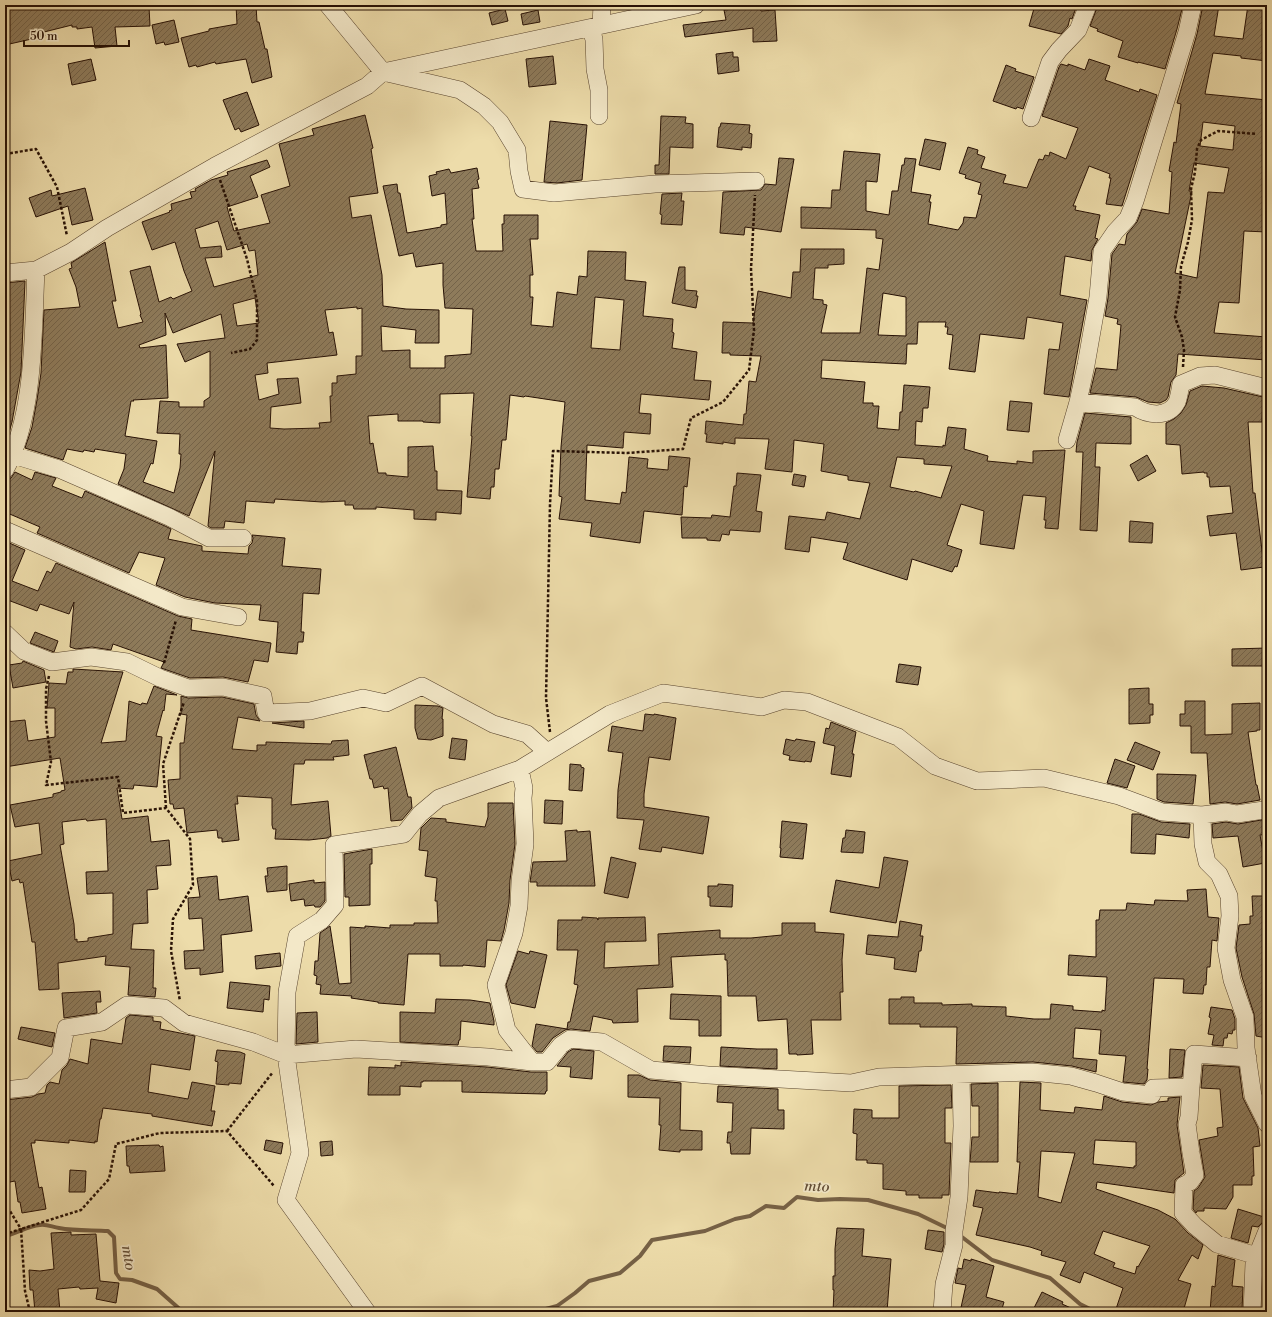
<svg xmlns="http://www.w3.org/2000/svg" width="1272" height="1317" font-family="'Libre Bodoni',serif">
<style>
.lines{fill:none;stroke-linecap:round;stroke-linejoin:round}
.stream{stroke:#766146;stroke-width:4}
.building{fill:url(#building-hatch);stroke:#271105;fill-rule:evenodd}
.street-casing{stroke:#58442e;stroke-width:18}
.path{stroke:#271105;stroke-width:2.5;stroke-dasharray:3 2;stroke-linecap:butt}
.street{stroke:#f3e8c8;stroke-width:17}
.labels{text-anchor:middle;stroke-width:3.5;stroke-linejoin:round;paint-order:stroke}
.water-label{font-size:15px;font-style:italic;fill:#624d36;stroke:#f3e8c8}
</style>
<defs>
<pattern id="building-hatch" width="6" height="6" patternUnits="userSpaceOnUse"><rect width="6" height="6" fill="#8e7b5b"/><path d="M-1 1l2-2M0 6l6-6M5 7l2-2" fill="none" stroke="#746349"/></pattern>
</defs>
<rect width="100%" height="100%" fill="#eddcaa"/>
<filter id="stains"><feTurbulence type="fractalNoise" baseFrequency=".005" numOctaves="4"/><feColorMatrix values="0 0 0 0 .2 0 0 0 0 .09 0 0 0 0 .02 0 0 0 .5 -.17"/></filter>
<radialGradient id="worn" r=".72"><stop offset=".6" stop-color="#630" stop-opacity="0"/><stop offset="1" stop-color="#630" stop-opacity=".3"/></radialGradient>
<g class="lines">
<path class="stream" d="M958,1234L992,1260L1050,1278L1080,1304L1096,1312
M5,1236C17,1233 28,1226 40,1225C47,1224 52,1227 59,1228C75,1231 92,1230 108,1231L114,1237L116,1273L120,1279L132,1280L157,1289L183,1312
M494,1312L502,1309L542,1310L557,1306L575,1293L589,1281L620,1273L640,1256L652,1240L705,1231L735,1219L750,1216L766,1206L784,1208L797,1197L818,1200L840,1199L868,1200L918,1214L951,1230"/>
</g>
<path class="building" d="M5,5H116V7H149L150,26L115,27L117,46L95,48L92,27L77,29V27H72V25L44,32L45,36L5,45Z
M236,5H256L257,22H259L265,49H267L272,77L252,83L246,59L216,64L215,62L197,67L196,65L189,67L181,38L209,31V29L237,24Z
M1035,5H1077L1072,19L1070,18L1068,26L1061,34L1029,26Z
M1098,5H1183L1177,29L1165,69L1138,62V63L1118,57L1123,41L1097,31L1098,29L1090,26Z
M1203,5H1219L1214,36L1243,39L1248,5H1267V61L1241,58V56L1213,53L1205,94L1267,100V232L1244,231L1239,303L1219,302L1214,333L1267,337V360L1178,354L1176,375L1171,382L1168,397L1166,400L1160,403L1148,402L1136,397L1090,393L1096,368L1117,370L1121,325L1117,324L1118,319L1105,316L1108,298L1112,254L1119,244L1125,245L1127,234L1137,222L1142,209L1169,214L1172,172L1169,171L1174,142L1176,143L1181,104L1177,103L1197,34ZM1203,122L1235,126L1233,150L1200,146ZM1194,163L1229,168L1224,193L1208,192L1197,278L1175,273L1192,191H1189Z
M741,8V9L760,8L761,11L775,10L777,41L753,42V28L685,37L683,25L726,20L724,10Z
M505,9L508,21L492,25L489,13Z
M538,10L540,22L523,25L521,14Z
M174,20L179,42L165,45L164,42L156,44L152,25Z
M733,52V57H738L739,71L718,74L716,54Z
M553,56L556,84L529,87L526,59Z
M91,59L96,80L72,85L68,64Z
M1089,59L1110,66L1105,80L1139,92L1140,89L1157,95L1122,206L1106,204L1111,178H1109L1110,174L1089,166L1073,206H1076L1075,210L1100,215L1095,238L1098,239L1092,250L1091,261L1065,256L1060,295L1087,300L1069,397L1044,394L1049,349L1059,350L1063,323L1027,317L1024,339L980,334L975,372L949,369L953,335L947,334L948,327H945L946,322H918L917,344H907L906,364L822,360L821,378L865,382L863,403H873V406H879L877,428L899,430L900,412H902L904,385L930,387L928,408H923L922,422L916,421L915,445L943,447V445L945,446L948,427L966,429L964,449L988,456L987,461L1008,463L1017,464V461L1033,463V451L1065,450L1058,529L1045,528L1046,520H1044L1046,497L1023,495L1014,549L980,544L984,511L961,504L947,545L962,550L957,567L955,566L952,572L912,559L907,580L843,559L848,543L811,537L809,552L785,549L789,516L825,520L827,512L860,519L870,483L848,480V476L821,471L824,444L794,440L792,472L765,469L769,439L735,438V444L723,442V444L706,442L707,434H705L706,421L743,425L744,414H746L749,381L756,382L761,356L730,355V353H722L723,322L753,323L758,291L791,298L793,272H800L801,249H844V264L828,265V268H815L813,299L823,300V304L827,305L821,333H860L867,268L879,270L883,239L876,238V230L801,228V207L831,208L832,190H840L844,151L880,154L877,182L866,181V211L889,215L892,191H898L902,165H904L905,158L916,159L911,192L931,195L929,202H931L928,224L958,230L963,223L964,217L976,218L982,195L978,194L981,183L965,178L966,175L959,173L968,147L978,150L977,154L985,157L981,168L1006,175L1003,183L1027,188L1039,159L1043,160L1045,155L1049,156L1050,152L1066,159L1078,128L1042,116L1059,67L1061,64L1068,66V64L1085,70ZM883,293L906,297V336L878,335ZM897,457L924,459V464L952,466L941,498L915,491L914,492L890,487Z
M1006,65L1016,69L1015,71L1034,77L1023,109L1017,107L1016,109L993,101Z
M247,92L259,125L241,132L239,128L235,130L223,100Z
M365,115L373,148L371,149L378,193L349,197L352,218L371,215L382,275L383,306L406,309L439,310V343H415L416,330L381,326L382,351L410,350V368H445V356L471,354L473,309L445,308L443,285V263L416,267L413,253L399,256L383,186L397,184L398,193H400L407,233L441,227V225L447,224L445,193L432,196L429,176L437,174L436,172L449,169L451,173L477,168L479,179L477,180L479,188L472,189L474,219H472L476,251H503L502,224H504V215H538V239H530L533,275H530V297H533L531,325L553,327L557,292L577,295L579,276L587,277L588,251L626,252L625,280L646,282L643,316L673,319L672,332L674,333L672,348L697,352L694,380L711,381L709,400L641,394L639,413L651,414L650,434L624,432L623,448L587,445L585,500L620,504L622,492L626,493L629,457L648,459L647,468L668,470L669,456L690,458L687,487L684,486L682,515L644,511L640,543L590,536L592,523L559,519L562,497L559,496L561,447L565,402L525,396L524,397L510,395L506,440H502L499,469H495L494,487H491L490,499L467,497L472,436H471L474,393L440,394V423L423,422V421H398V414L368,416L370,444L373,443L378,473H386V475L408,477V447L433,446L435,471H437V490L462,491L461,514L436,512V520L414,519V510L376,507V509H354L353,505H345V501L322,502L275,499L274,503L246,501L244,523L225,521L224,528H211L208,526L215,451L189,516L118,484L124,469L126,454L95,449L94,452L84,450L83,452L67,449L63,460L25,448L32,427L37,400L41,373L44,310L80,307L76,287L69,269L72,268L71,263L105,242L116,301H112L118,328L143,322L140,315L141,314L130,271L150,266L159,302L171,297L173,299L192,291L184,271L175,242L152,250L142,222L170,212L169,211L172,210L171,204L192,198L190,192L196,191L195,189L211,180L228,175L227,172L267,160L270,167L250,176L258,197L227,207L234,231L270,223L261,195L290,186L279,144L314,135L312,129ZM218,221L227,250L247,244L249,251L255,250L258,275L214,287L205,258L222,257L221,246L200,248L195,229ZM595,297L624,300L620,350L591,348ZM255,298L259,323L237,326L233,304ZM357,307V309L362,308V356H356V374L337,376V383H332V396H330L331,422L319,423L320,428L284,429L270,428L271,407L301,403L298,378L277,379L279,394L259,400L255,375L268,373L267,363L337,355L333,332L329,333L325,310ZM165,313L173,333L221,314L225,338L177,344L185,362L210,351V397L204,401V407H179V402L160,401L157,433L180,434L179,454H181L180,468L174,493L143,482L151,463L153,464L157,441L125,436L131,401H134L133,400L168,398L166,345L140,348L139,345L166,335Z
M661,116L686,117L685,123L693,124V148L670,147L669,174H655V165H659Z
M550,121L587,125L582,180L557,183L544,182Z
M721,123L750,125L749,133L752,134L751,148L742,147V150L717,147L719,127H720Z
M925,139L946,143L940,170L919,165Z
M779,158L794,159L781,232L745,227L744,235L720,233L723,192L761,190L765,184L776,185Z
M85,188L93,220L72,225L68,206L36,217L29,198L51,190L52,196Z
M682,193L681,201H684L682,225L661,224L662,215L660,214L662,194Z
M679,267H685V290L697,291L696,296H698L696,308L672,303Z
M25,281L21,372L12,422L5,446V357H7L5,343V283Z
M1202,386L1224,388L1263,397L1262,422H1248L1253,493H1255L1264,567L1241,570L1236,533L1210,536L1207,516L1233,513L1230,486L1210,487L1209,477H1207V473H1204V472L1182,474L1180,445L1166,444V423L1174,419L1181,413L1186,405L1190,391Z
M1010,401L1032,403L1029,432L1007,430Z
M1085,413L1131,417V444L1096,443L1095,467H1100L1097,531L1080,530L1083,452H1076L1077,442Z
M1147,455L1156,471L1138,481L1130,465Z
M15,472L32,480L35,472L56,478L52,486L82,498L85,491L165,526L171,529L168,539L202,546V551L248,554L249,546L252,543L253,538L252,535L285,538L282,566L321,569L319,594L303,593L301,632H304L303,642H298L297,654L276,652L278,622L259,620L261,605L215,603L185,597L156,585L165,558L139,552L129,573L37,533L40,527L5,512V480L11,478Z
M737,473L761,475L756,511L762,512L760,532L730,530L729,535L722,534L720,541L707,540V538H682L681,517L711,518L712,515L730,517L734,486H736Z
M794,474L806,476L804,487L792,485Z
M1130,521L1153,523L1152,543L1129,542Z
M5,541L25,550L12,581L38,591L47,571L51,573L56,563L178,616L192,619L191,630L271,643L268,662L254,660L248,682L223,677L190,678L161,668L164,662L113,644L111,650L92,647L76,649L70,647L74,602L69,614L40,604L37,611L5,599Z
M35,632L58,641L54,652L30,643Z
M1267,648V666H1232V649Z
M23,661L44,670L46,682L13,688L9,665L22,663Z
M899,664L921,667L918,685L896,682Z
M73,669L123,672L101,743L126,741L129,701L141,705L142,703L147,704L154,686L177,695L166,694L164,711L163,710L156,736L162,737L157,787L134,785L133,789L117,788L122,819L148,816L151,842L169,840L171,865L156,866L158,889L147,890L148,923L133,924L131,949L154,950L153,988H156L155,997L128,995L130,967L105,965L106,956L58,963L59,989L39,990L35,942H32L23,882L20,883L19,879L12,881L8,861L42,854L39,823L15,827L10,805L53,797V794L61,792V791L65,790L60,758L5,767V722L25,720L28,741L55,737V708H47L49,683L66,684L68,672H73ZM86,819L87,821L106,819L108,871L86,872L87,894L113,893V934L88,938V941L77,942V939L75,940L74,924L60,845L64,844L62,822Z
M1149,688V704H1153V715H1150V723L1129,724V689Z
M181,696L188,698L222,697L254,704L256,715L260,721L238,717L232,749L257,751V745H266V742L331,744L332,741L348,740L349,755L333,757L334,760H305L304,764H294L291,805L328,801L331,836L327,838L309,840L275,839L276,829H273L272,825V798L237,796L238,804H235L239,840L222,842V838H218L217,830L187,833L184,808L174,809L173,804H170L168,780L180,779V743H184L187,715L181,714Z
M1185,701H1205V735L1232,734V704L1260,703V730H1257V731L1248,732L1256,785H1257L1260,800L1237,804L1225,802L1210,804L1207,753H1191V726H1180V714H1185Z
M415,705L438,706L443,708L442,719H443V736L431,740L418,739L415,728Z
M645,714L654,715V714L676,718L670,760L649,757L644,794V807L709,817L703,854L662,847L661,852L639,849L644,820L617,818L618,790L623,753L608,751L612,726L643,731Z
M304,721V728L272,723Z
M831,722L856,732L852,754H854L851,777L831,774L835,746L823,743L826,728L829,729Z
M452,738L467,740L465,760L449,758Z
M786,739L795,741L796,739L815,742L811,762L805,761V762L789,760L790,756L783,754Z
M1135,742L1160,752L1153,770L1127,760Z
M396,747L408,797H411L412,808L402,820L391,821L388,788L384,789L383,786L374,788L372,779H370L364,755Z
M1115,759L1135,766L1127,788L1107,783Z
M570,764L581,765V767L584,768L582,791L569,790Z
M1157,774L1196,775L1193,804L1164,802L1157,799Z
M545,800L563,801L562,824L544,823Z
M488,803H513L515,844L510,880L509,903L504,930L501,941L487,940L485,967L463,965V966H440V954H408L404,1005L378,1003V1002L351,998L352,996L320,994L321,985L316,984L317,976L314,975L315,961H318L320,933L330,926L339,984L351,983L350,927L365,928V926L390,928V925H414V923H438L437,901H435L437,878L425,876L428,851L419,850L421,828L431,818L446,819V822L485,827L488,817Z
M1132,814H1139L1161,822L1190,824L1189,838L1156,834L1155,854L1131,853Z
M1267,819V834L1260,835L1265,863L1243,867L1238,836L1213,838L1212,824L1226,822L1238,824Z
M782,821L807,824L803,859L780,857L781,848H780Z
M577,830V832L590,831L595,886H537V882H530L533,862L567,861L565,831Z
M846,830L865,832L863,853L841,852L843,838H845Z
M372,849V864H370V905L349,906V897H345L344,854Z
M611,857L636,863L628,898L604,893Z
M884,857L908,861L896,923L830,912L836,880L879,888Z
M287,866V890L267,892L265,876H268L267,868Z
M217,876L219,900L248,896L252,931L221,935L223,972L200,975V968L185,969L184,951L204,950L202,918L189,919L188,898L200,897L197,878Z
M314,880V883L325,882V901L320,907H315L314,905L305,906L304,899L291,901L289,884Z
M718,884L733,885L732,907L710,906V897H708V886H718Z
M1206,889L1208,917L1219,918L1217,941L1212,940L1210,967H1207L1206,985H1204L1203,994L1183,993L1184,979L1154,978L1147,1069H1148L1147,1080L1144,1084L1123,1082L1126,1056L1099,1054L1101,1030L1075,1028L1073,1058L1097,1060L1096,1072L1072,1066L1033,1062L956,1064L957,1027H920V1024H889V999H901V997H914V1003H942V1005L972,1004V1006L1006,1007V1016L1034,1019H1050L1051,1004L1073,1006V1010L1102,1012V1010L1105,1011L1107,977L1068,975L1069,955L1096,957V920H1099L1100,910H1126L1127,903L1154,905L1155,900L1188,901L1187,890Z
M1252,896H1267V1038L1256,1036L1254,1014L1242,977L1236,948L1239,925L1250,924V916H1253Z
M582,917L597,918L598,920V918L645,917L646,941L605,942L604,968L659,965L658,934L720,930V938H751L782,935V923H815V932L844,934L842,960L843,992H840L841,1020H811L813,1054L797,1055V1054H789L787,1019L758,1021L756,996H728L727,960H725V954L671,957L673,987L637,989L638,1022L613,1023L612,1020L593,1016L590,1031L571,1029L565,1030L553,1038L542,1052H537L532,1046L536,1024L567,1029L568,1022H570L578,985L574,984L578,950H557L558,920H582Z
M900,921L922,925L920,936H923L921,951H919L916,972L894,969L895,958L866,954L868,935L898,937Z
M518,951L529,954L530,951L547,955L535,1008L511,1003L506,985Z
M280,953L281,966L256,969L255,956Z
M230,982L270,986L269,1000L264,999L263,1012L227,1008Z
M100,991L101,1002H96L97,1013L64,1018L62,993Z
M671,994L721,996V1036H699V1020L670,1019Z
M436,999L470,1000L490,1003L494,1021V1025L461,1021L460,1040H459L458,1045L400,1042V1012L435,1013Z
M1211,1007L1232,1010L1235,1019V1030H1233L1232,1034L1228,1033L1227,1038H1224L1223,1046L1212,1045L1214,1035L1208,1034L1211,1018L1209,1017Z
M317,1012L318,1042L296,1044L297,1013Z
M130,1015L153,1017V1021L161,1022L160,1029L195,1036L190,1070L151,1064L148,1092L188,1099L192,1082L215,1086L211,1111H215L212,1126L152,1116V1114L103,1108L101,1119H100L97,1142L95,1141V1143L69,1140V1143L35,1140V1143H31L39,1188L42,1187L46,1209L22,1213L20,1202H18L15,1181L5,1183V1100L32,1097L38,1094L45,1093L47,1085L50,1082L59,1084L62,1070L67,1065L70,1059L88,1064L91,1039L122,1044L126,1018Z
M21,1027L55,1033L52,1047L18,1039Z
M664,1046L691,1047L690,1063L663,1061Z
M721,1047L757,1049H777V1069L720,1066Z
M573,1049L594,1051L592,1079L570,1077L571,1067L557,1066L568,1052Z
M1170,1049L1185,1050L1182,1077L1169,1078Z
M217,1050L240,1052L245,1054L241,1084L229,1083V1085L216,1084L218,1062L215,1061Z
M401,1062L487,1067L531,1072H547V1091H546L545,1094L462,1092V1081H423V1082H421V1087L400,1086V1095H368L369,1067L395,1068V1065L401,1066Z
M1203,1065L1239,1067L1243,1098L1258,1128L1260,1146L1253,1147L1254,1176H1252V1185H1233V1197L1226,1209L1204,1208V1211H1197L1196,1213L1193,1209L1194,1191L1198,1188L1205,1177L1199,1140L1218,1136L1217,1128L1223,1127L1220,1089L1201,1088Z
M628,1075H639L650,1080L681,1083L680,1130L702,1131V1150H680V1152L659,1150L661,1125H659L660,1098L628,1097Z
M1020,1082L1041,1083L1040,1110L1074,1113L1075,1107L1102,1110L1104,1096L1122,1102L1151,1105L1158,1102L1168,1101V1098L1180,1097L1177,1125L1184,1173L1175,1180L1174,1193L1097,1182L1096,1189L1158,1210L1175,1219L1188,1233L1203,1245L1198,1259L1192,1255L1178,1280L1191,1284L1183,1312H1115L1123,1288L1084,1272L1080,1283L1060,1275L1066,1262L1041,1255L1042,1251L1030,1247L976,1235L983,1208L973,1206L976,1190L999,1193V1192L1017,1194L1020,1162H1017ZM1095,1140L1136,1142V1166H1134V1168L1093,1164ZM1041,1151L1075,1153L1061,1203L1038,1197ZM1103,1231L1150,1246L1138,1267L1137,1266L1135,1274L1113,1267L1115,1263L1094,1254Z
M998,1083V1162H970L972,1137H979V1106H972L971,1084Z
M951,1085L952,1108H945V1143H951L949,1195H942V1198H919V1195H906V1191L883,1189V1164L867,1163V1160H856L857,1134L853,1133L854,1109L872,1110V1118H899V1086Z
M718,1086L778,1089V1110H784V1129L751,1128L750,1154H731L730,1143H727L728,1132H732L733,1103L717,1102Z
M266,1140L283,1143L281,1154L264,1150Z
M332,1141L333,1155L321,1156L320,1142Z
M159,1145L160,1147L163,1146L165,1171L130,1173L129,1166H127L126,1146Z
M70,1170L86,1171L85,1192H69Z
M1238,1209L1264,1217L1263,1222L1258,1227L1252,1226L1248,1243L1231,1238Z
M837,1228L864,1229L862,1256L891,1259L887,1312H833L834,1290H833V1276H835V1249Z
M928,1230L944,1232V1244L942,1252L925,1249Z
M71,1232V1235L96,1234L100,1281L119,1283L116,1303L96,1299L98,1288L80,1289L79,1287L58,1289L60,1312H35L33,1290H30L29,1270L40,1271L54,1269L51,1233Z
M1218,1255L1235,1260L1232,1286L1243,1287L1242,1310L1224,1309L1223,1312H1210L1212,1286L1215,1287Z
M964,1259L971,1261V1259L994,1266L986,1297L1004,1302L1001,1312H960L966,1285L955,1283L958,1268L962,1269Z
M1042,1292L1063,1302L1062,1304L1080,1312H1032Z"/>
<g class="lines">
<defs>
<path id="street" d="M328,5L383,72L460,90L484,106L500,122L517,150L519,171L523,189L554,193L655,184L756,181
M601,25L602,5
M590,28L594,39L595,69L599,90V116
M1031,118L1050,62L1059,50L1078,30L1088,5
M5,273L36,270L71,252L107,228L215,166L367,86L383,72L696,5
M1078,402L1135,407C1147,415 1168,419 1177,402C1179,397 1180,389 1181,384L1200,376L1215,375L1267,388
M1067,440L1078,402L1086,365L1098,297L1102,251L1115,232L1128,218L1135,201L1187,32L1193,5
M13,455L59,469L169,517L209,538H243
M5,470C35,415 33,332 36,270
M5,530L182,607L238,617
M5,633L24,651L52,662L91,657L127,662L160,678L188,688L223,687L263,696L266,713L310,711L363,698L386,703L422,686L493,724L527,734L547,752
M520,769L524,788L523,798L525,844L520,881L519,906L514,933L496,985L507,1030L532,1062
M1202,815L1203,844L1207,862L1219,874L1229,896L1230,916L1226,948L1232,980L1245,1017L1246,1048L1253,1096L1267,1124
M1191,1087L1189,1117L1187,1124L1191,1153L1195,1175L1190,1182L1184,1185L1183,1213L1195,1226L1217,1244L1257,1256
M5,1090L31,1087L60,1058L66,1028L102,1022L127,1005L164,1008L184,1023L253,1042L286,1055L356,1049L488,1057L532,1062H547L561,1045L570,1039L602,1042L651,1070L708,1075L851,1083L879,1077L1032,1072L1071,1076L1096,1083L1123,1092L1152,1095L1153,1088L1191,1087L1194,1054L1248,1058
M367,1312L286,1200L300,1153L286,1055L287,992L297,936L322,920L335,905L334,845L404,834L420,814L439,798L520,769L610,714L663,693L762,707L784,700L807,702L898,737L935,766L977,781L1044,778L1119,796L1162,812L1202,815L1226,812L1237,814L1264,810L1267,808
M942,1312L944,1284L954,1245V1231L959,1197L962,1126L961,1075
M1252,1312L1254,1263L1267,1231"/>
</defs>
<use href="#street" class="street-casing"/>
<path class="path" d="M5,154L36,149L57,187L67,236
M220,180L247,259L257,301V340L250,349L231,353
M1183,367L1184,350L1182,337L1175,317L1180,290L1181,266L1188,242L1192,220L1191,189L1195,172L1197,149L1201,140L1218,131L1257,134
M164,663L176,620
M49,676L46,689V721L51,762L46,785L118,777L123,813L166,808L190,839L193,885L173,919L171,951L180,1001
M550,732L546,698L550,504L553,451L627,453L683,449L691,418L723,402L749,370L754,330L751,269L755,195
M166,808L163,764L184,702
M227,1131L273,1072
M5,1203L21,1229L5,1234
M30,1312L25,1291L21,1229L81,1210L109,1179L116,1144L160,1133L227,1131L274,1186"/>
<use href="#street" class="street"/>
</g>
<g class="labels">
<g class="water-label">
<text transform="translate(817 1186) rotate(2)" y="5">mto</text>
<text transform="translate(129 1258) rotate(81)" y="5">mto</text>
</g>
</g>
<rect width="1272" height="1317" fill="none" stroke="#eddcaa" stroke-width="20"/>
<rect x="6" y="6" width="1260" height="1305" fill="none" stroke="#271105" stroke-width="2"/>
<rect x="10" y="10" width="1252" height="1297" fill="none" stroke="#271105"/>
<path d="M24 40v6h105v-6" fill="none" stroke="#271105" stroke-width="2"/>
<text x="30" y="40" font-size="12" fill="#271105" stroke="#f3e8c8" stroke-width="3" paint-order="stroke">50 m</text>
<rect width="100%" height="100%" filter="url(#stains)"/>
<rect width="100%" height="100%" fill="url(#worn)"/>
</svg>
